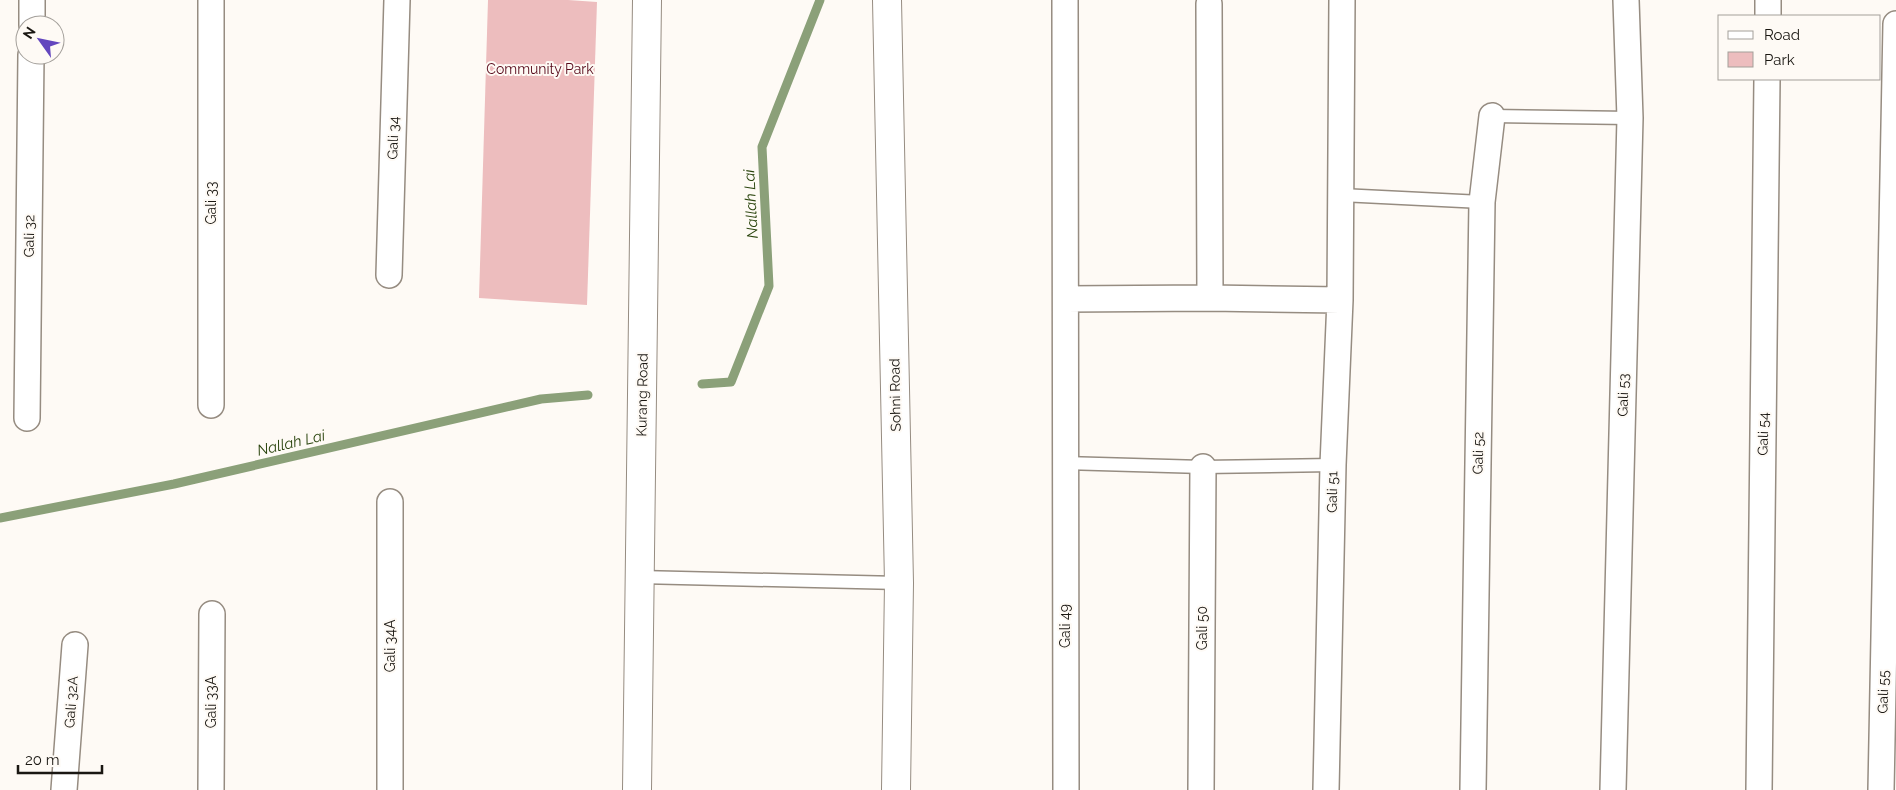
<svg xmlns="http://www.w3.org/2000/svg" width="1896" height="790" font-family="Raleway,sans-serif">
<style>
.green{fill:#edbdbe}
.lines{fill:none;stroke-linecap:round;stroke-linejoin:round}
.stream{stroke:#8ba079;stroke-width:9}
.lane-casing{stroke:#968c81;stroke-width:15}
.street-casing{stroke:#968c81;stroke-width:28}
.secondary-casing{stroke:#968c81;stroke-width:30}
.lane{stroke:#fff;stroke-width:12}
.street{stroke:#fff;stroke-width:25}
.secondary{stroke:#fff;stroke-width:28}
.labels{text-anchor:middle;stroke-width:4;stroke-linejoin:round;paint-order:stroke}
.park-label{font-size:14px;fill:#57091a;stroke:#fefaf5}
.street-label{font-size:14px;fill:#1a1712;stroke:#fefaf5}
.water-label{font-size:15px;font-style:italic;fill:#2b450e;stroke:#fefaf5}
</style>
<rect width="100%" height="100%" fill="#fefaf5"/>
<path class="green" d="M488,0H568L597,2L587,305L479,298Z"/>
<g class="lines">
<path class="stream" d="M702,384L731,382L769,286L762,147L820,0
M0,518L174,484L541,399L588,395"/>
<defs>
<path id="lane" d="M1492,116L1630,118
M1341,195L1482,202
M1064,463L1203,467L1333,465
M639,577L899,583"/>
<path id="street" d="M211,0V405
M1065,0L1066,790
M1209,4L1210,298
M1768,16V0
M32,25V0
M389,275L397,0
M1066,299L1210,298L1340,300
M27,418L31,55
M64,790L75,645
M211,790L212,614
M390,790V502
M1201,790L1203,467
M1326,790L1333,465L1340,300L1342,0
M1473,790L1482,202L1492,116
M1613,790L1630,118L1626,0
M1759,790L1767,79
M1881,790L1896,24"/>
<path id="secondary" d="M887,0L899,583L896,790
M637,790L647,0"/>
</defs>
<use href="#lane" class="lane-casing"/>
<use href="#street" class="street-casing"/>
<use href="#secondary" class="secondary-casing"/>
<use href="#lane" class="lane"/>
<use href="#street" class="street"/>
<use href="#secondary" class="secondary"/>
</g>
<g class="labels">
<g class="park-label">
<text x="540" y="74">Community Park</text>
</g>
<g class="street-label">
<text transform="translate(393 138) rotate(-88)" y="5">Gali 34</text>
<text transform="translate(211 203) rotate(-90)" y="5">Gali 33</text>
<text transform="translate(29 236) rotate(-89)" y="5">Gali 32</text>
<text transform="translate(642 395) rotate(-89)" y="5">Kurang Road</text>
<text transform="translate(895 395) rotate(-91)" y="5">Sohni Road</text>
<text transform="translate(1623 395) rotate(-89)" y="5">Gali 53</text>
<text transform="translate(1763 434) rotate(-89)" y="5">Gali 54</text>
<text transform="translate(1478 453) rotate(-89)" y="5">Gali 52</text>
<text transform="translate(1332 492) rotate(-89)" y="5">Gali 51</text>
<text transform="translate(1065 626) rotate(-90)" y="5">Gali 49</text>
<text transform="translate(1202 628) rotate(-90)" y="5">Gali 50</text>
<text transform="translate(390 646) rotate(-90)" y="5">Gali 34A</text>
<text transform="translate(1883 692) rotate(-89)" y="5">Gali 55</text>
<text transform="translate(71 702) rotate(-86)" y="5">Gali 32A</text>
<text transform="translate(211 702) rotate(-90)" y="5">Gali 33A</text>
</g>
<g class="water-label">
<text transform="translate(751 204) rotate(-93)" y="5">Nallah Lai</text>
<text transform="translate(291 443) rotate(-13)" y="5">Nallah Lai</text>
</g>
</g>
<rect x="1718" y="15" width="162" height="65" fill="#fefaf5" stroke="#a39f9a"/>
<rect x="1728" y="31" width="25" height="8" fill="#ffffff" stroke="#a39f9a"/>
<text x="1764" y="40" font-size="15" fill="#1a1712">Road</text>
<rect x="1728" y="52" width="25" height="15" fill="#edbdbe" stroke="#a39f9a"/>
<text x="1764" y="65" font-size="15" fill="#1a1712">Park</text>
<g transform="translate(40 40) rotate(303)"><circle r="24" fill="#fefaf5" stroke="#a39f9a"/>
<path d="M0-4L9 19L0 12L-9 19Z" fill="#6346be"/>
<text y="-8" font-size="14" font-weight="bold" text-anchor="middle" fill="#1a1712">N</text>
</g>
<path d="M18 765v8h84v-8" fill="none" stroke="#1a1712" stroke-width="2.5"/>
<text x="25" y="765" font-size="15" fill="#1a1712" stroke="#fefaf5" stroke-width="4" paint-order="stroke">20 m</text>
</svg>
